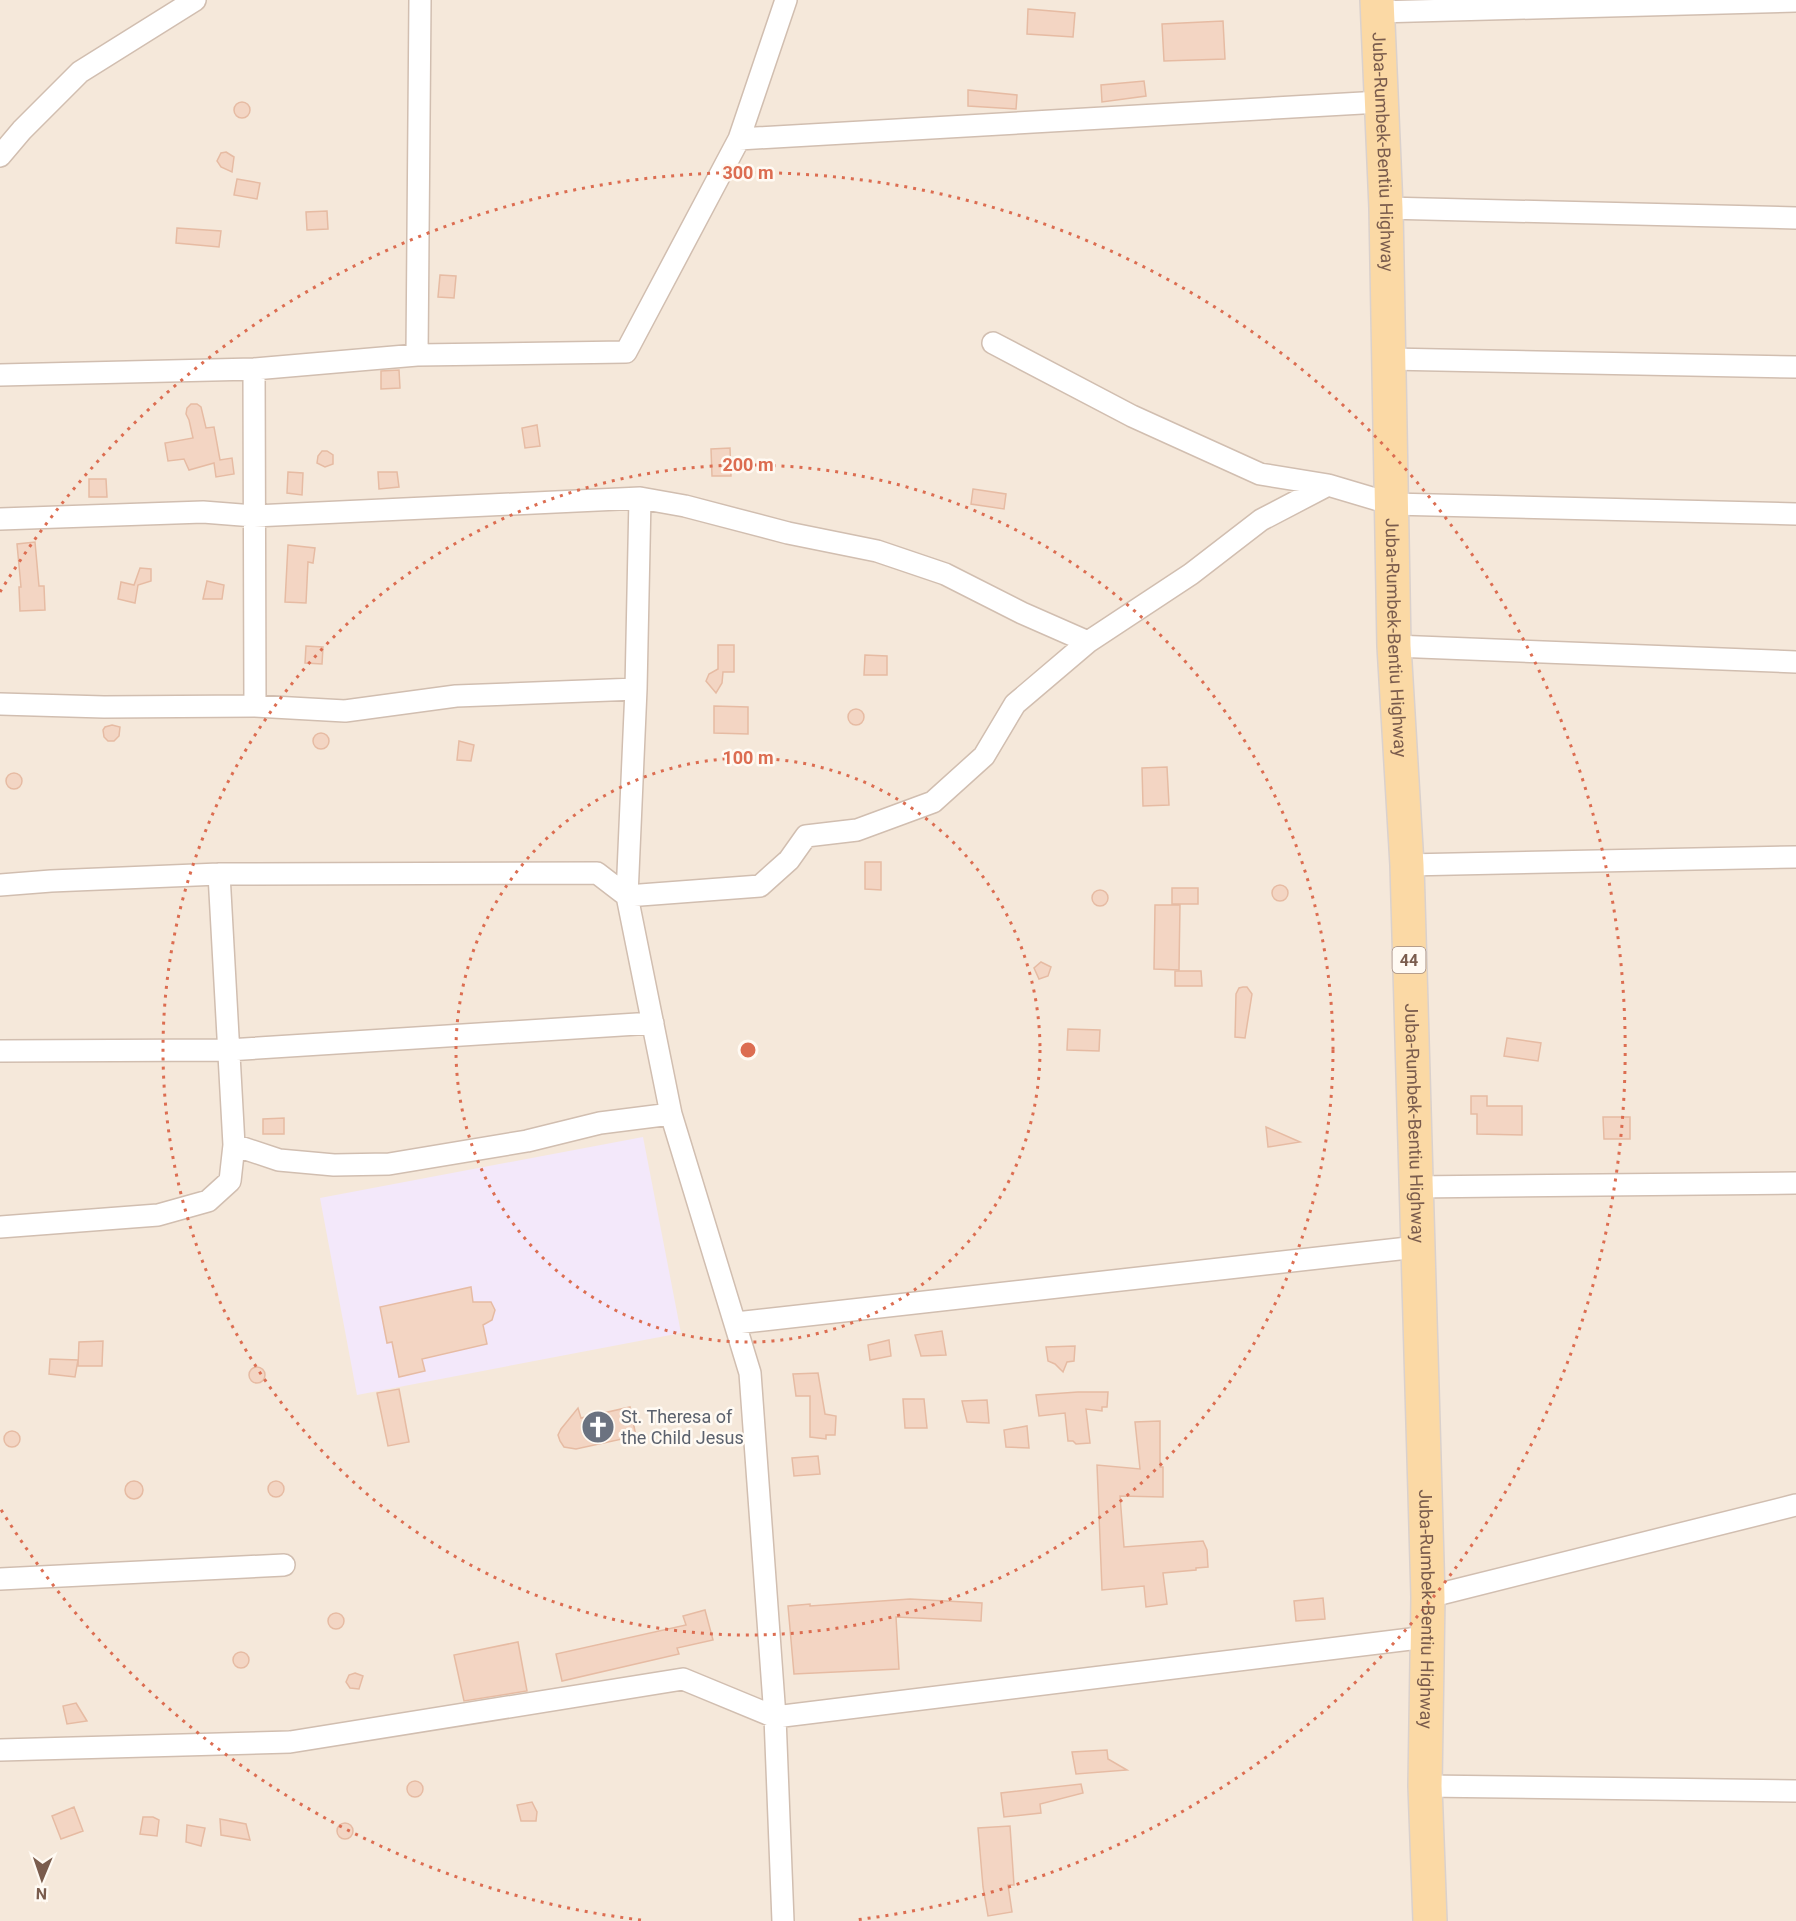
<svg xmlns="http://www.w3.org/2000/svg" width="1796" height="1921" font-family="Roboto,sans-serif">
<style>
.residential{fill:#f5e8da}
.education{fill:#f3e8fa}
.building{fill:#f3d5c3;stroke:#e6bba3;stroke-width:1.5}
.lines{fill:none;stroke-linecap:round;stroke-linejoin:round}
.street-casing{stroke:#d1beb0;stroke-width:24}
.primary-casing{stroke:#dad1cd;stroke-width:36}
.street{stroke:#fff;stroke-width:21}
.primary{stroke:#fbd9a5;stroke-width:33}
.ring{fill:none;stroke:#dc6d51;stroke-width:3;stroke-dasharray:3 6}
.labels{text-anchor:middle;stroke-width:5;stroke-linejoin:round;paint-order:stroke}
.shield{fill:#fffaf3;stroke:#a28b7f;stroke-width:1.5}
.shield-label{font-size:16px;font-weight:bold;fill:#7a5c4d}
.street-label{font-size:18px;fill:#7a5c4d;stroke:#fffaf3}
.worship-label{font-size:18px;fill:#5b616d;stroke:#fffaf3;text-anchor:start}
.centre{fill:#dc6d51;stroke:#fffaf3;stroke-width:3}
.ring-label{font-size:18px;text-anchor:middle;font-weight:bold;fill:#dc6d51;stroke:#fffaf3;stroke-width:5;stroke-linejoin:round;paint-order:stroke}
</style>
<rect width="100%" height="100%" fill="#fdf6ec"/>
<path class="residential" d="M0,0H1796V1921H0Z"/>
<path class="education" d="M643,1137L681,1333L357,1395L320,1198Z"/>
<path class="building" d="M1028,9L1075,13L1073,37L1027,34Z
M1223,21L1225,59L1164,61L1162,24Z
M1144,81L1146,96L1102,102L1101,85Z
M968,90L1017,95L1016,109L968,106Z
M234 110a8 8 0 1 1 16 0a8 8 0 1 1-16 0Z
M226,152L234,157L232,172L221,167L217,161L221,153Z
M237,179L260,183L257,199L234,195Z
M327,211L328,229L307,230L306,212Z
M177,228L221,231L219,247L176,243Z
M440,275L456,276L454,298L438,297Z
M399,370L400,388L381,389V371Z
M191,404H197L201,407L206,428L214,427L220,460L232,458L234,474L216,477L214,463L189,470L184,459L168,461L165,443L193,438L189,420L186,414L187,408Z
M537,425L540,446L525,448L522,428Z
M730,448L731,476H712L711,449Z
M322,451H327L333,455V464L325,467L317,463L318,456Z
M288,472L303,473L302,495L287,493Z
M378,472H397L399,487L379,489Z
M89,479H106L107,497H89Z
M973,489L1006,494L1004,509L971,504Z
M35,542L39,586H44L45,610L20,611L19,587H21L17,544Z
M288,545L315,548L313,563L308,562L306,603L285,602Z
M140,568L151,569V581L138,585L135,603L118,599L121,582L134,585Z
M207,581L224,585L222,599H203Z
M718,645H734V672H723L722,683L716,693L706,681L709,674L718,669Z
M306,646L323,647L322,664L305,663Z
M865,655L887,656V675H864Z
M714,706L748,707V734L714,733Z
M848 717a8 8 0 1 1 16 0a8 8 0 1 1-16 0Z
M112,725L120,727L119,736L114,741H108L104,737L103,730L105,727Z
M313 741a8 8 0 1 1 16 0a8 8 0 1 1-16 0Z
M459,741L474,745L471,761L457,760Z
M1167,767L1169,805L1143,806L1142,768Z
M6 781a8 8 0 1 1 16 0a8 8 0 1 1-16 0Z
M865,862H881V890L865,889Z
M1272 893a8 8 0 1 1 16 0a8 8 0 1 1-16 0Z
M1172,888H1198V904H1172Z
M1092 898a8 8 0 1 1 16 0a8 8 0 1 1-16 0Z
M1155,905H1180L1179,970L1154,969Z
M1041,962L1051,967L1048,976L1039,979L1034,968Z
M1175,971H1201L1202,986H1175Z
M1243,987H1247L1252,994L1245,1038L1235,1037L1236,994L1239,988Z
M1068,1029L1100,1030L1099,1051L1067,1050Z
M1507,1038L1541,1043L1538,1061L1504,1056Z
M1471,1096H1487V1106H1522V1135L1477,1134V1114H1471Z
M1603,1117H1630V1139H1604Z
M284,1118V1134H263V1119Z
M1266,1127L1300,1142L1268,1147Z
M471,1287L473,1302H491L495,1310L492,1320L483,1325L487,1344L422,1359L425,1371L399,1377L392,1342L387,1343L380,1307Z
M942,1331L946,1355L921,1356L915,1335Z
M889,1340L891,1356L870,1360L868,1345Z
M103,1341L102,1366H78L79,1342Z
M1075,1346L1074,1361L1067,1362L1063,1372L1055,1364L1048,1361L1046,1347Z
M50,1359L78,1360L75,1377L49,1374Z
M249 1375a8 8 0 1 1 16 0a8 8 0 1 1-16 0Z
M818,1373L825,1414L836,1416L835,1435H826V1439L810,1437V1396H796L793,1374Z
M399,1389L409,1442L388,1446L377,1393Z
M1078,1392H1108L1107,1407H1102V1411L1086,1409L1090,1443L1076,1444L1073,1441H1068L1065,1413L1039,1416L1036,1395Z
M903,1399H924L927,1428H905Z
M987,1400L989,1423L967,1422L962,1401Z
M630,1407L636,1436L576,1449L564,1447L560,1441L558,1435L561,1429L578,1408L581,1418Z
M1160,1421V1467H1163V1497L1120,1496L1124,1547L1203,1541L1207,1550L1208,1567L1196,1568V1570L1163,1573L1167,1604L1146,1607L1144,1586L1102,1590L1097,1465L1140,1469L1135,1422Z
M1027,1426L1029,1448L1006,1447L1004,1430Z
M4 1439a8 8 0 1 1 16 0a8 8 0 1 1-16 0Z
M818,1456L820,1474L794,1476L792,1458Z
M125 1490a9 9 0 1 1 18 0a9 9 0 1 1-18 0Z
M268 1489a8 8 0 1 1 16 0a8 8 0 1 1-16 0Z
M1323,1598L1325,1619L1296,1621L1294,1601Z
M910,1599L982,1603L981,1621L896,1617L899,1669L794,1674L788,1606L810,1604V1606Z
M705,1610L713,1640L677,1648L679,1654L562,1681L556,1654L686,1625L683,1616Z
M328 1621a8 8 0 1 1 16 0a8 8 0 1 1-16 0Z
M518,1642L527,1691L464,1701L454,1655Z
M233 1660a8 8 0 1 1 16 0a8 8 0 1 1-16 0Z
M355,1673L363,1676L359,1689L350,1688L346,1682L349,1675Z
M76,1703L87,1721L67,1724L63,1706Z
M1107,1750L1108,1759L1127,1770L1076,1774L1072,1752Z
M407 1789a8 8 0 1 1 16 0a8 8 0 1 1-16 0Z
M1081,1784L1083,1793L1040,1804L1041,1813L1004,1817L1001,1793Z
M532,1802L537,1812L536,1821H521L517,1805Z
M74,1807L83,1831L61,1839L52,1816Z
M143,1817H153L159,1820L157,1836L140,1834Z
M220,1819L246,1824L250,1840L221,1835Z
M337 1831a8 8 0 1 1 16 0a8 8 0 1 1-16 0Z
M187,1825L205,1828L201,1846L186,1842Z
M1010,1826L1014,1885H1008L1012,1912L988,1916L983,1887L978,1828Z"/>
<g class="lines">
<defs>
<path id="street" d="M1377,12L1796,1
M739,139L1380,102
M0,156L22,130L80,72L195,0
M1386,208L1796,218
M993,343L1132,416L1260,474L1328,485
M417,355L420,0
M1389,359L1796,367
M254,369L255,706
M0,375L254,369L417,355L626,352L739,139L786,0
M640,498L636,689L627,896L671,1114L750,1373L775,1717L783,1921
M0,519L203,512L254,516L640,498L685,506L788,533L877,551L945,574L1022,613L1088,642
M1394,646L1796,662
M0,704L104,707L255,706L345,711L456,696L636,689
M1407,865L1796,857
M0,885L51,881L219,874
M0,1051L228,1050L653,1023
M234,1145L279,1160L334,1165L389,1164L527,1141L600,1123L671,1114
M1415,1187L1796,1183
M0,1227L158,1215L208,1201L230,1181L234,1145L219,874L597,873L627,896L760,886L789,860L806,836L857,830L933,802L984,756L1015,704L1088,642L1191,574L1261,520L1328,485L1392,504L1796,514
M736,1323L1417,1247
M0,1579L284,1565
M1428,1597L1796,1505
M0,1750L290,1742L683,1679L775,1717L1427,1637
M1425,1786L1796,1791"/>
<g id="primary">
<path id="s1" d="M1377,0L1386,208L1394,646L1407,865L1428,1597L1425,1786L1430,1921"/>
</g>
</defs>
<use href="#street" class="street-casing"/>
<use href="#primary" class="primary-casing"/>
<use href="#street" class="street"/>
<use href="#primary" class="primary"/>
</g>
<g class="ring">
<circle cx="748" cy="1050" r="292"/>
<circle cx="748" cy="1050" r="585"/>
<path d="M641 1920A877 877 0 0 1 0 1508M0 592A877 877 0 1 1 855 1920"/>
</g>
<defs>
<symbol id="church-disc" viewBox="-11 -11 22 22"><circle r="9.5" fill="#6b7280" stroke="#fffaf3"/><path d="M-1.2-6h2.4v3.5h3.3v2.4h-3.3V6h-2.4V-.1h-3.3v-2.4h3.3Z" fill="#fff"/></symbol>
</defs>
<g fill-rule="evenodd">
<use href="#church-disc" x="579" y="1408" width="38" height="38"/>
</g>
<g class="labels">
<rect class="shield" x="1392.5" y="947" width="33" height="26" rx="4.5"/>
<g class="shield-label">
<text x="1409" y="966">44</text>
</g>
<g class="street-label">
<text dy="6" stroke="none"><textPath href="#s1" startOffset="152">Juba-Rumbek-Bentiu Highway</textPath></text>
<text dy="6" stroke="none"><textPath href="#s1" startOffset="638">Juba-Rumbek-Bentiu Highway</textPath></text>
<text dy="6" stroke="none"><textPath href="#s1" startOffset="1124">Juba-Rumbek-Bentiu Highway</textPath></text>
<text dy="6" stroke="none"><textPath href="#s1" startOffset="1610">Juba-Rumbek-Bentiu Highway</textPath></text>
</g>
<g class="worship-label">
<text x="621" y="1423">St. Theresa of<tspan x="621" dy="21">the Child Jesus</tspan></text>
</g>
</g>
<circle cx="748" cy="1050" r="9" class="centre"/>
<g class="ring-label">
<text x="748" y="179">300 m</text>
<text x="748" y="471">200 m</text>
<text x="748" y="764">100 m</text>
</g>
<g transform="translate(42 1879) rotate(182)" stroke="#fffaf3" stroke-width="4.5" paint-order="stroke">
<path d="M0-4.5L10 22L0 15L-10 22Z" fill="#7a5c4d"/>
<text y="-9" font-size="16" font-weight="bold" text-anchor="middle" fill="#7a5c4d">N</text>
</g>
</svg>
